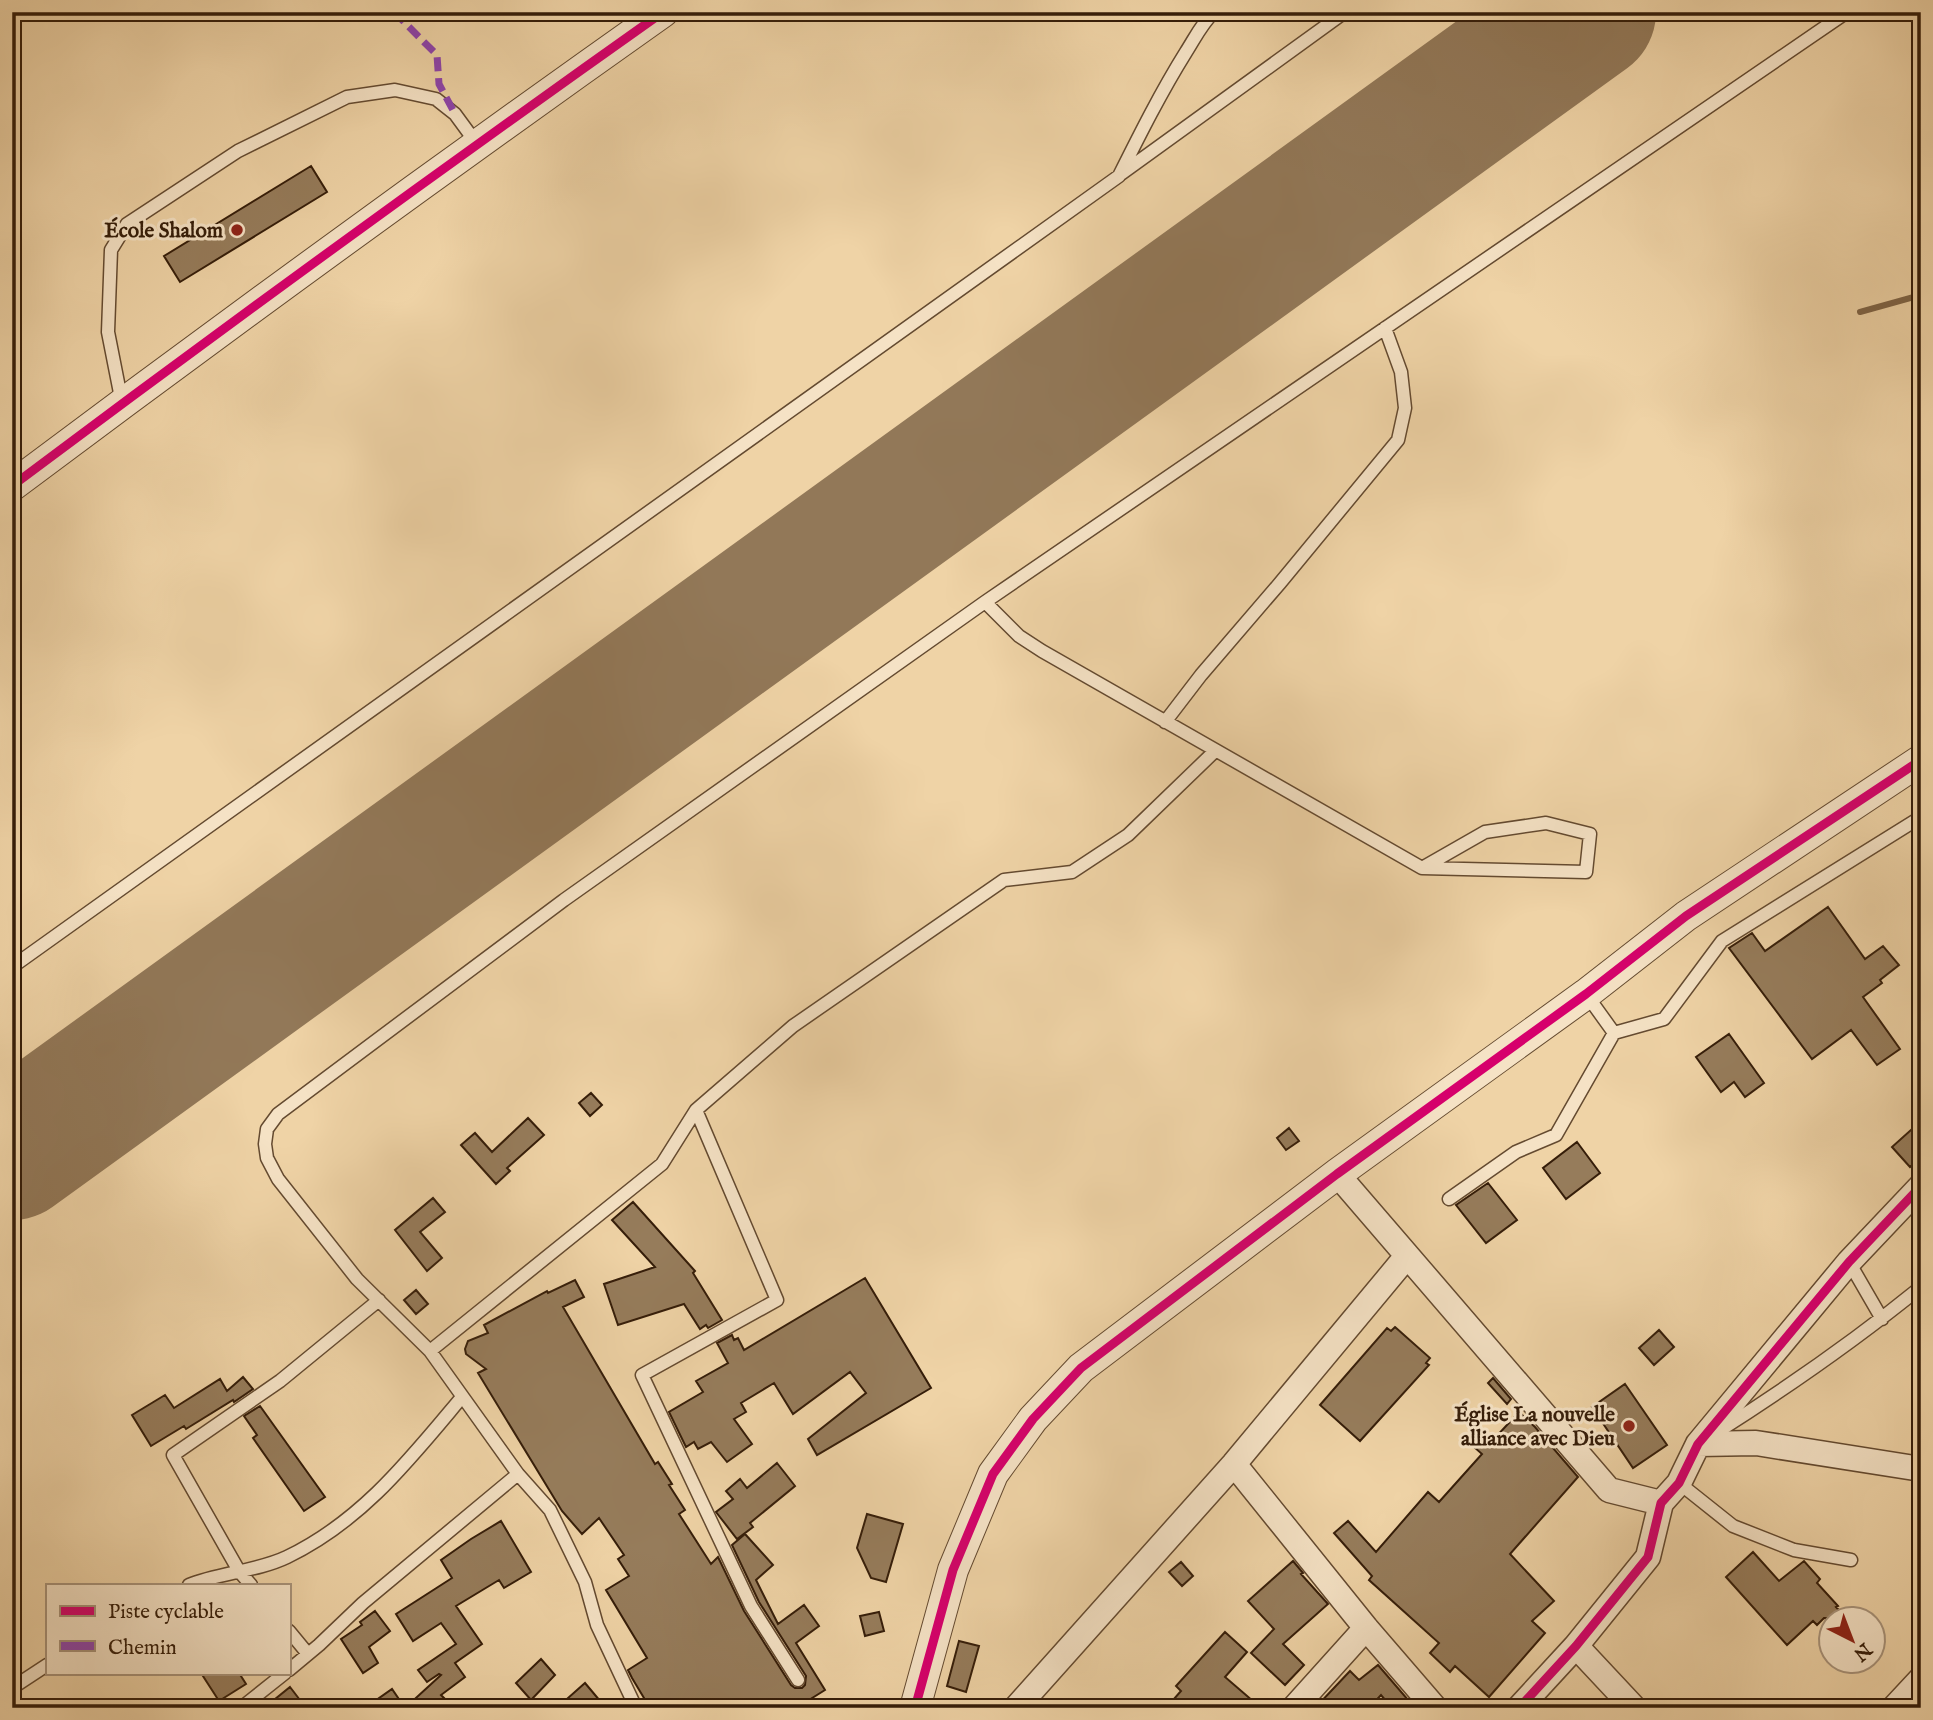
<svg xmlns="http://www.w3.org/2000/svg" width="1933" height="1720" font-family="'IM FELL English',serif">
<style>
.lines{fill:none;stroke-linecap:round;stroke-linejoin:round}
.stream{stroke:#7f6547;stroke-width:6}
.runway{stroke:#927858;stroke-width:138}
.building{fill:#967c5b;stroke:#351d09;stroke-width:2}
.service-casing{stroke:#644a30;stroke-width:15}
.minor-casing{stroke:#644a30;stroke-width:27}
.tertiary-casing{stroke:#644a30;stroke-width:32}
.service{stroke:#f5e2c5;stroke-width:12}
.minor{stroke:#f5e2c5;stroke-width:24}
.tertiary{stroke:#f5e2c5;stroke-width:30}
.quiet{stroke:#8e44ad;stroke-width:7;stroke-dasharray:14 7;stroke-linecap:butt}
.cycleway-casing{stroke:#f5e2c5;stroke-width:13}
.cycleway{stroke:#d6006c;stroke-width:9}
.poi-dot{fill:#8f2418;stroke:#f5e2c5;stroke-width:2.5}
.labels{text-anchor:middle;stroke-width:6;stroke-linejoin:round;paint-order:stroke}
.poi-label{font-size:21px;font-weight:bold;fill:#351d09;stroke:#f5e2c5;text-anchor:end}
</style>
<rect width="100%" height="100%" fill="#efd3a6"/>
<filter id="stains"><feTurbulence type="fractalNoise" baseFrequency=".00286" numOctaves="4"/><feColorMatrix values="0 0 0 0 .2 0 0 0 0 .09 0 0 0 0 .02 0 0 0 .5 -.17"/></filter>
<radialGradient id="worn" r=".72"><stop offset=".6" stop-color="#630" stop-opacity="0"/><stop offset="1" stop-color="#630" stop-opacity=".3"/></radialGradient>
<g class="lines">
<path class="stream" d="M1860,312L1921,295"/>
<path class="runway" d="M12,1151L1587,12"/>
</g>
<path class="building" d="M311,166L327,192L180,282L164,256Z
M1828,907L1865,959L1883,946L1899,965L1880,980L1882,983L1863,997L1900,1049L1877,1065L1851,1030L1812,1059L1729,948L1752,933L1765,951Z
M1729,1034L1764,1083L1745,1097L1734,1082L1721,1092L1696,1057Z
M591,1093L602,1105L590,1116L579,1103Z
M528,1118L544,1135L507,1168L510,1171L496,1184L461,1145L475,1133L492,1152Z
M1921,1121V1157L1910,1167L1892,1147Z
M1289,1128L1299,1141L1286,1150L1277,1138Z
M1577,1142L1600,1173L1566,1199L1543,1168Z
M1488,1183L1517,1220L1486,1243L1456,1205Z
M433,1198L445,1212L420,1232L442,1258L427,1271L395,1230Z
M633,1202L695,1271L693,1273L722,1320L708,1328L706,1325L700,1329L684,1304L618,1325L604,1284L655,1267L612,1220Z
M865,1278L931,1388L817,1455L808,1439L866,1393L850,1372L793,1414L774,1383L741,1403L746,1412L734,1419L752,1444L727,1462L711,1442L698,1449L694,1442L686,1447L669,1412L703,1392L696,1381L728,1363L717,1343L732,1335L734,1340L738,1338L744,1350Z
M575,1280L584,1297L563,1307L655,1464L658,1462L672,1484L669,1485L685,1510L679,1514L711,1564L718,1557L744,1611L791,1685L795,1688H802L805,1685L806,1676L759,1602L732,1545L745,1534L773,1565L756,1580L778,1624L804,1605L819,1626L796,1643L825,1690L796,1708H650L632,1678L628,1670L647,1658L606,1590L629,1576L618,1559L624,1555L599,1518L582,1534L562,1511L478,1373L486,1369L466,1354L465,1349L468,1341L488,1333L484,1325L547,1291L548,1293Z
M416,1290L428,1304L416,1314L404,1300Z
M1395,1327L1430,1358L1426,1363L1429,1365L1360,1441L1320,1405L1387,1328L1391,1331Z
M1659,1330L1674,1347L1654,1365L1639,1348Z
M243,1377L253,1389L234,1402L233,1400L186,1429L184,1426L151,1446L132,1415L165,1395L174,1408L220,1379L227,1391Z
M1493,1378L1511,1399L1507,1404L1488,1383Z
M1625,1384L1667,1445L1633,1468L1592,1407Z
M260,1406L325,1497L304,1511L253,1438L257,1435L244,1416Z
M1519,1412L1535,1427L1578,1477L1510,1554L1554,1601L1532,1621L1545,1633L1489,1697L1455,1666L1450,1672L1430,1653L1439,1643L1369,1580L1372,1576L1334,1533L1348,1521L1376,1552L1428,1492L1439,1502L1482,1454L1474,1447L1486,1432L1494,1439Z
M777,1463L795,1486L750,1523L753,1527L737,1539L716,1512L733,1499L726,1491L740,1479L747,1488Z
M867,1514L903,1524L886,1582L871,1578L857,1548Z
M501,1521L531,1572L504,1588L499,1580L456,1606L482,1644L455,1663L465,1677L441,1695L446,1700L437,1708H365L392,1689L405,1708L441,1675L439,1674L427,1682L418,1670L456,1644L441,1623L413,1641L396,1614L452,1578L441,1560L471,1539Z
M1753,1552L1779,1581L1804,1561L1820,1579L1817,1583L1838,1606L1836,1607L1847,1619L1824,1618L1817,1625L1813,1621L1787,1645L1726,1577Z
M1293,1561L1303,1573L1301,1574L1328,1604L1283,1644L1304,1665L1285,1685L1251,1653L1274,1629L1248,1601Z
M1181,1562L1193,1576L1182,1586L1169,1572Z
M375,1611L390,1631L369,1647L378,1663L363,1673L341,1639L362,1625L360,1622Z
M879,1612L884,1631L865,1636L860,1616Z
M1225,1632L1247,1652L1225,1677L1261,1708H1166L1181,1691L1176,1686Z
M959,1641L979,1646L966,1692L947,1686Z
M541,1659L555,1675L531,1700L516,1683Z
M1378,1665L1415,1708H1392L1381,1695L1369,1708H1315L1350,1671L1359,1680Z
M201,1673H239L246,1684L219,1701Z
M585,1683L606,1708H577L568,1698Z
M290,1687L306,1708H264Z"/>
<g class="lines">
<defs>
<path id="service" d="M1121,174L1345,12
M122,403L108,332L111,250L127,224L238,151L347,97L395,90L436,99L455,114L477,144
M985,602L1019,636L1042,651L1422,868L1586,872L1590,834L1546,823L1485,832L1422,868
M1165,722L1201,675L1280,583L1398,440L1405,408L1401,372L1385,328
M12,967L1119,176C1140,134 1161,92 1186,52C1195,38 1202,23 1214,12
M1586,994L1614,1033L1664,1019L1722,941L1921,817
M696,1110L777,1300L642,1375L751,1606L798,1680
M1449,1199L1516,1152L1556,1135L1614,1033
M1849,1262L1882,1319
M430,1351L662,1164L696,1110L793,1026L1004,880L1072,872L1128,835L1215,751
M1719,1431C1788,1387 1857,1339 1921,1287
M1679,1483L1733,1526L1794,1550L1851,1560
M189,1585C219,1573 258,1571 287,1557C362,1521 410,1459 462,1397
M251,1585L239,1571L173,1455L280,1381L379,1300
M289,1631L308,1654
M289,1670L319,1645L363,1603L518,1474
M12,1688L47,1665
M241,1708L285,1673
M636,1708L597,1625L585,1582L550,1510L518,1474L430,1351L357,1279L278,1179L267,1158L265,1144L267,1129L278,1114L564,900L985,602L1847,12"/>
<path id="minor" d="M1337,1174L1609,1490L1661,1503
M1698,1444L1756,1443L1921,1469
M1234,1464L1366,1628L1435,1708
M1576,1646L1634,1708
M1016,1708L1234,1464L1407,1256
M1294,1708L1366,1628
M1519,1708L1576,1646L1648,1557L1661,1503L1679,1483L1698,1444L1849,1262L1921,1186
M1894,1708L1921,1679"/>
<path id="tertiary" d="M12,486C227,325 444,167 663,12
M915,1708L953,1570L993,1474L1033,1419L1081,1368L1337,1174L1586,994L1686,916L1921,760"/>
</defs>
<use href="#service" class="service-casing"/>
<use href="#minor" class="minor-casing"/>
<use href="#tertiary" class="tertiary-casing"/>
<use href="#service" class="service"/>
<use href="#minor" class="minor"/>
<use href="#tertiary" class="tertiary"/>
<path class="quiet" d="M394,12L437,55L439,84L455,114"/>
<defs>
<path id="cycleway" d="M12,486C227,325 444,167 663,12
M915,1708L953,1570L993,1474L1033,1419L1081,1368L1337,1174L1586,994L1686,916L1921,760
M1519,1708L1576,1646L1648,1557L1661,1503L1679,1483L1698,1444L1849,1262L1921,1186"/>
</defs>
<use href="#cycleway" class="cycleway-casing"/>
<use href="#cycleway" class="cycleway"/>
</g>
<g class="poi-dot">
<circle cx="237" cy="230" r="7"/>
<circle cx="1629" cy="1426" r="7"/>
</g>
<g class="labels">
<g class="poi-label">
<text x="223" y="237">École Shalom</text>
<text x="1615" y="1421">Église La nouvelle<tspan x="1615" dy="24">alliance avec Dieu</tspan></text>
</g>
</g>
<rect width="1933" height="1720" fill="none" stroke="#efd3a6" stroke-width="42"/>
<rect x="14" y="14" width="1905" height="1692" fill="none" stroke="#351d09" stroke-width="3.5"/>
<rect x="21" y="21" width="1891" height="1678" fill="none" stroke="#351d09" stroke-width="2"/>
<rect x="46" y="1584" width="245" height="91" fill="#f5e2c5" stroke="#a8937a" stroke-width="2"/>
<rect x="60" y="1606" width="35" height="10" fill="#d6006c" stroke="#a8937a" stroke-width="2"/>
<text x="108" y="1618" font-size="21" fill="#351d09">Piste cyclable</text>
<rect x="60" y="1641" width="35" height="10" fill="#8e44ad" stroke="#a8937a" stroke-width="2"/>
<text x="108" y="1654" font-size="21" fill="#351d09">Chemin</text>
<g transform="translate(1852 1640) rotate(138)"><circle r="33" fill="#f5e2c5" stroke="#a8937a" stroke-width="2"/>
<path d="M0-5L12 26L0 18L-12 26Z" fill="#8f2418"/>
<text y="-10" font-size="19" font-weight="bold" text-anchor="middle" fill="#351d09">N</text>
</g>
<rect width="100%" height="100%" filter="url(#stains)"/>
<rect width="100%" height="100%" fill="url(#worn)"/>
</svg>
